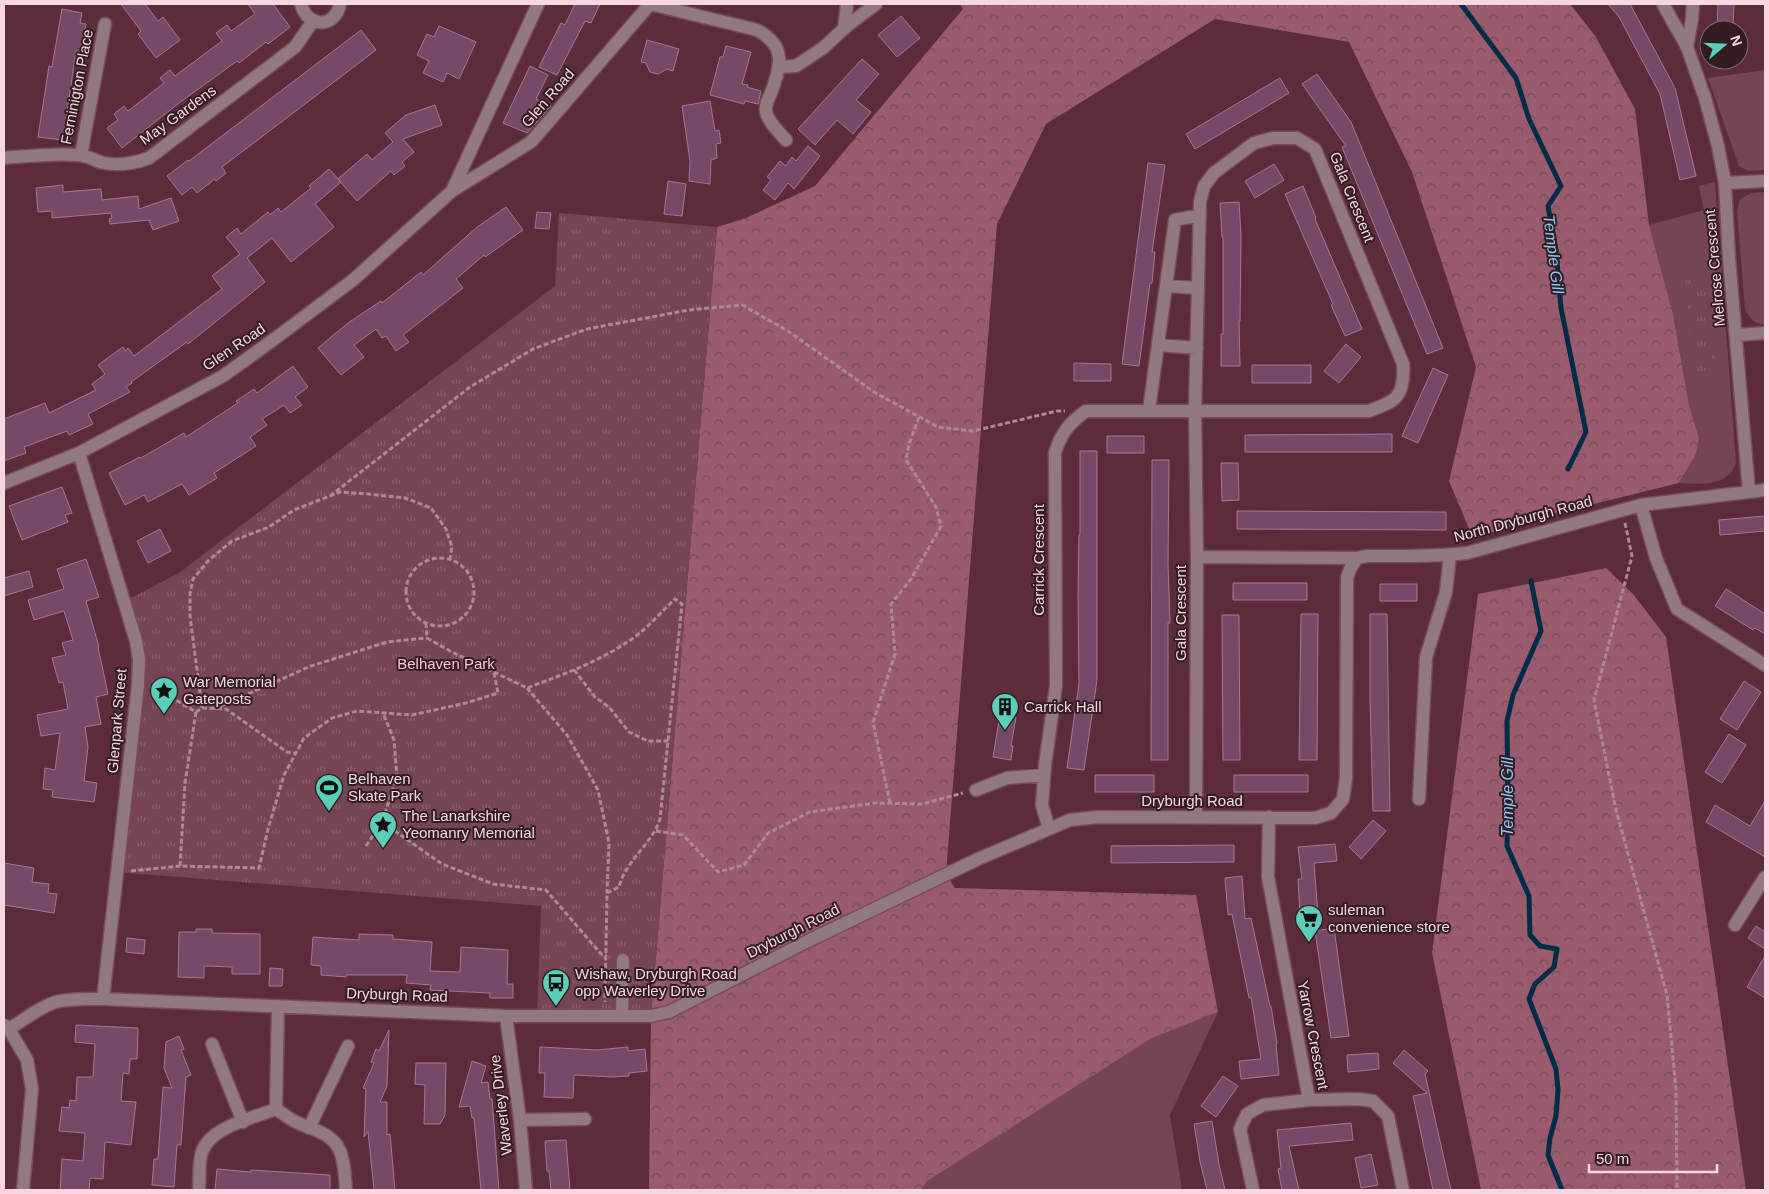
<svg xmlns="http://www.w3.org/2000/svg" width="1769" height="1194" font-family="Helvetica,sans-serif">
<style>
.green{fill:#754553}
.forest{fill:url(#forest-crowns)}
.park{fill:url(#park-tufts)}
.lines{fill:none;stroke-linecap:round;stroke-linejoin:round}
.stream{stroke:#002c47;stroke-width:5}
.building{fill:#764a67;stroke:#a67695}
.minor-casing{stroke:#784b59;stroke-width:15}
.path{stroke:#af8893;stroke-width:3;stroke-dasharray:5 2.5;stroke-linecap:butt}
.minor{stroke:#92797f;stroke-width:12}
.labels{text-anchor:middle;stroke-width:4;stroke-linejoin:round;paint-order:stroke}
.street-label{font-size:15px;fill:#f6d7df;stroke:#331d23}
.park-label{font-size:15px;fill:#fcc3d2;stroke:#331d23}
.poi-label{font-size:15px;fill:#f6d7df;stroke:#331d23;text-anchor:start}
.water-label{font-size:16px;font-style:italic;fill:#88c6f4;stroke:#331d23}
</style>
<defs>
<pattern id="forest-crowns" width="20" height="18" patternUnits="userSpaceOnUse" patternTransform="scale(1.25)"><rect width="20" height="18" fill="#995b6d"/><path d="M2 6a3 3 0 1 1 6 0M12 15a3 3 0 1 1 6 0" fill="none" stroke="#724e58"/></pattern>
<pattern id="park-tufts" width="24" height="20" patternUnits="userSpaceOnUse" patternTransform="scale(1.25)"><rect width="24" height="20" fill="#754553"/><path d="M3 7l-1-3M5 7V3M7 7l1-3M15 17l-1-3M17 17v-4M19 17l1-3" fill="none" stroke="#895f6b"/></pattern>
</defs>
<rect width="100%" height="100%" fill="#5c2c3b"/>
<path class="green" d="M1765,70V170L1748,171L1739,166L1708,78Z
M1715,182L1736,463C1728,487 1701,484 1679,483L1696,454L1699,438L1689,405L1673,314L1649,225L1704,210L1699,186Z
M1765,192V324C1754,325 1751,319 1745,310L1737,211L1740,199L1751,193Z
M1218,1012L1170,1115L1182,1190H921L926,1181L1152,1038Z"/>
<path class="forest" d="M960,4H1570L1596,37L1635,109L1649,225L1673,314L1689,405L1699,438L1696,454L1679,483L1557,513L1473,538L1449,481L1476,367L1412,172L1349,42L1215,19L1046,124L997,224L946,874L955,888L1196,895L1218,1012L1152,1038L927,1181L921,1190H649L651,1016L717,227L746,218L815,186L963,9Z
M1606,568L1633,594L1666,637L1746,1190H1481L1432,953L1478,594Z"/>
<path class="park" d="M559,213L717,227L651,1016L537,1015L541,906L117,872L138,685L123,600L133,597L179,573L555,286Z
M1709,278L1715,375L1693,378L1686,280Z"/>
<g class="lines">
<path class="stream" d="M1461,4L1516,78L1529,119L1561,186L1548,206L1556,250L1561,308L1586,432L1568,469
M1531,581L1541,631L1513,695L1507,721L1508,803L1507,846L1529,896L1530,935L1540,946L1557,949L1554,967L1535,984L1529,999L1556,1069L1558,1090L1556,1116L1550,1138L1548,1155L1562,1190"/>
</g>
<path class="building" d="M121,4H145L158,21L163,17L180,40L156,58L138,34L141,31Z
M248,4H273L290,27L268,44L266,42L239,63L237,61L179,103L122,148L107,128L118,120L114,114L124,106L128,111L164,83L160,78L170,70L175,76L222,41L216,33L227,25L231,31L255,14Z
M575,4H600L591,23L585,21L557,75L539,67L561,23L565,25Z
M1608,4H1630L1675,88L1696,176L1680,180L1660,94L1619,17Z
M1718,4H1734L1733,30H1717Z
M62,9L82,13L80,23L86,24L80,52L76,51L63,140L38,137L49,66L52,67Z
M901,16L920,38L897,57L878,35Z
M439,26L476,42L459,79L447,73L443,82L423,73L429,61L417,55L427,34L434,37Z
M361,30L376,50L222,167L226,173L216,181L215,179L197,193L192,187L182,195L167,176L188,160L189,161Z
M647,40L679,49L673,71L667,69L658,74L650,72L646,63L641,62Z
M726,46L751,52L742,84L748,85L747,87L761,91L758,104L745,101L744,104L710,95L720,57H723Z
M862,59L879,74L856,100L871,112L853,134L837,120L815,145L798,129Z
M530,66L548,75L536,99L551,106L527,133L503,123Z
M1317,74L1351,122L1443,348L1427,354L1342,147L1346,146L1302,84Z
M1280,78L1289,93L1195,149L1186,134Z
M710,101L715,131L719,130L721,143L716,144L717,158L711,160L710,184L689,181L690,161L682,106Z
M435,105L442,125L403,139L414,152L402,162L405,166L394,175L391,171L357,201L338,179L367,154L372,160L393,142L385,133L406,115Z
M808,146L820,156L794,189L788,183L775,200L763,190L771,180L767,177L780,161L786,166L792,157L796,161Z
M1148,163L1165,165L1152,252H1155L1152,283H1150L1139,366L1122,364Z
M1274,164L1284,180L1255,198L1245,181Z
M329,169L341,182L315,204L334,227L291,262L272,238L247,258L265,282L188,344L187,342L131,382L132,383L126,387L130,392L88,414L93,424L69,435L67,431L24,447L26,453L4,461V419L45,403L49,413L96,390L92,384L105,374L98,365L123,347L125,351L128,348L134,356L222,289L212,276L240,254L226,237L237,228L241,234L268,212L270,215L278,208L281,212L311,188L309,186Z
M668,181L686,184L682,216L664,214Z
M63,185V192L101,189L102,200L138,196L139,209L171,198L179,221L153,230L149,220L110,224L109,219L112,218L111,213L52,218V211L38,212L36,188Z
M1303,186L1316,218L1315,219L1362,329L1345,336L1331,305L1333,304L1285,194Z
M1239,202L1241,236L1240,321H1239L1240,366H1221V334H1223V237H1222L1220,203Z
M506,207L523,230L485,257L484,255L456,279L463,288L403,335L409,342L396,351L386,336L382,338L376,329L354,345L364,357L341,375L318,348L348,323L381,301L382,303L421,272L423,275L476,228Z
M537,212L551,213L549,229L535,228Z
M1346,344L1361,357L1339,383L1324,371Z
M1074,363L1111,364V381H1074Z
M1252,365H1311V383H1252Z
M293,366L308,387L295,397L302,405L290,413L284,405L262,419L267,425L250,437L256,446L214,473L217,478L189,495L182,484L148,502L144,495L125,505L109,473L140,457L141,458L184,433L186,437L238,403L236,401L254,389L257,393Z
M1433,368L1448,375L1418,443L1402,436Z
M1392,434V452H1245V435Z
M1107,436H1144V453H1107Z
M1080,451H1097V680L1084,770L1067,768L1079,684L1078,594L1079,535H1080Z
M1152,460H1169L1168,564L1170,623H1168V760H1151Z
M1221,463H1238L1239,500L1222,501Z
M62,487L72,513L65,515L68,522L22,540L9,506Z
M1237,511L1446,512V530L1237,529Z
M1765,516V531L1720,535L1719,520Z
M160,529L171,551L148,563L137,541Z
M86,559L99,597L86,601L99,647H98L108,694L96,697L101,724L85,727L88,747L84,781L97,783L94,802L52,797L53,790L43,789L45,768L55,770L60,733L41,736L37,715L68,709L63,682L59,683L52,658L66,655L62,643L73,640L64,611L34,620L28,600L64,589L57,569Z
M29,571L33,587L4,596V578Z
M1233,583H1307V600H1233Z
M1380,584H1417V601H1380Z
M1726,589L1765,614V634L1755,628L1753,630L1715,606Z
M1301,614H1318L1317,760H1299Z
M1370,614H1387L1390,811H1373L1370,700Z
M1222,615H1239L1240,760H1223Z
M1744,681L1761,692L1737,730L1720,719Z
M1000,714L1016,717L1011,746H1013L1011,760L993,757Z
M1729,734L1746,745L1722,783L1705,772Z
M1095,775H1154V792H1095Z
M1234,775H1308V792H1234Z
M1765,801V857L1706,822L1715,805L1750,826Z
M1373,820L1386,831L1361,859L1349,847Z
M1335,844L1337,861L1314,863L1318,915L1300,916L1298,879H1302L1298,847Z
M1234,845V862L1111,863V846Z
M4,863L34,868L32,882L49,884L48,893L57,894L54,913L4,905Z
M1242,876L1245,919L1251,918L1270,1006H1271L1277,1043L1276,1044L1279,1075L1241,1079L1239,1061L1261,1059L1251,997L1249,998L1232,914L1228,915L1225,878Z
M1756,926L1765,932V949L1748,938Z
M1334,928L1349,1036L1331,1038L1315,931Z
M196,929H212V933L260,934V974H232V967L204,966V978L178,977L179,932H196Z
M359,934L393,935V939L432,942L430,971L460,972L461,947L508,950L507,984H513V998H490V993L430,990L431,985L406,983L407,975H346V977L321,975V966L311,965L313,937L359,940Z
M127,938L145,940L144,954L126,952Z
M1765,956V998L1747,987Z
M270,968L283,969L282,986H269Z
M76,1025L138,1028L137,1059H130L129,1074L123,1073L121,1101L136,1102L131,1145L105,1142L103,1179L90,1178L89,1190H60L62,1159L83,1161L85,1133L59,1131L62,1107L69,1108L70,1100L76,1101L77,1077H93L95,1044L75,1042Z
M389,1030L387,1086L380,1102H387V1135L390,1134L395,1190H374L368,1131L364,1137L366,1089L363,1088L374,1063L371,1062L376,1049L379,1051Z
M179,1036L184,1049L181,1050L191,1075L186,1077L181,1145H177L174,1187L152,1185L154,1159H158L163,1087L172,1088L164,1068L166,1042Z
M540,1047L597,1050L628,1047V1051L645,1049L647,1071L629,1073V1076L613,1077L574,1075L573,1098L544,1097L545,1073H539Z
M1404,1050L1428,1071L1425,1074L1451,1190H1433L1413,1096L1427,1093L1393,1063Z
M1378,1053L1379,1069L1348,1072L1347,1055Z
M472,1061L486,1066L481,1083L488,1082L490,1099H492L499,1190H481L474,1118H472L470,1106L459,1107Z
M416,1063H446L445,1115L440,1124H424L425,1085L415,1084Z
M1223,1076L1238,1086L1216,1117L1201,1106Z
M1212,1121L1219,1164L1225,1190H1207L1200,1162L1194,1124Z
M1351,1123L1353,1140L1289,1146L1299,1190H1282L1278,1169L1281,1168L1277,1130Z
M566,1140L570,1190H551L549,1171H547L545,1141Z
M1371,1154L1378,1185L1361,1188L1355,1158Z
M217,1169L251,1172V1170L330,1175V1190H215Z"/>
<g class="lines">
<defs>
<path id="minor" d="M301,4C307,28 335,29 340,4
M650,4L757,30C787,46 781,66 771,93C768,99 765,105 766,112C769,123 779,132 786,140
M1663,4L1687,47L1705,98L1718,146L1725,183L1729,258L1749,492
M844,29L847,4
M1687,47L1692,19L1693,4
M779,67L796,66L823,48L848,25L876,4
M81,155L105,24
M4,158C28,156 53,153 78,155C87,155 95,161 104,163C119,166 135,163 149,158L295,47L313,21
M1725,183L1765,181
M452,191L538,4
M1166,286L1198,288
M1737,335L1765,333
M1158,345L1197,348
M1149,410L1175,220L1200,215
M79,453L136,641L139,659L138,685L103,999
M4,483L79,453L223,376L273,340L353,280L452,191L531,142L650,4
M1641,505L1656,558L1677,609L1765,665
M1197,557L1357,558L1367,556C1401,556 1433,557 1467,553L1641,505L1765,490
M976,790L1007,778L1044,775
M1419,799L1426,657L1446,592L1450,555
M1269,817L1268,877L1309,1100L1358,1099L1373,1101L1388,1116L1403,1190
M1049,829L1042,805L1045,765L1056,686L1055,453C1061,433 1069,423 1086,411H1369C1397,401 1405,396 1403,364L1315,149L1297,138H1273L1254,143L1214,173L1204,186L1200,201L1195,410L1197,557L1196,817
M1735,925L1765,877
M506,1016L520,1120L526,1190
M622,1016L623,960
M4,1025L9,1029L27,1060L32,1089L23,1190
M9,1029C24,1020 39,1007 56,1002C71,998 87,999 103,999L506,1016H651L669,1012L808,941L978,859L1070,820L1099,817L1315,818L1331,813L1343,799L1346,778L1347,578L1350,569L1357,558
M212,1044L243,1122
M276,1109C282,1113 289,1119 296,1122C312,1130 332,1132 340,1151C345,1163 345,1178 346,1190
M276,1109L278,1006
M520,1120L585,1119
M309,1128L348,1046
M199,1190C200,1178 198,1163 202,1152C210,1127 253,1118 276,1109
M1253,1190L1240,1129L1247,1114L1263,1105L1309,1100"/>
</defs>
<use href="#minor" class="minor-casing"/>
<path class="path" d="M330,496L470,387L533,349L587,329L689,310L742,305L788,331L874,392L938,427L973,431L1057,411H1065
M1625,523L1632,556L1594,700L1616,810L1667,995L1676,1089L1677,1190
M406 592a34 34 0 1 1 68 0a34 34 0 1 1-68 0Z
M426,623L427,638L450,651L527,688C562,675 598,662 629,641C646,630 660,613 675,599L682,604L660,819C652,844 626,860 619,887L607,893L605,1002
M574,670L595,697L609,707L629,732L648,741H668
M150,687L157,689L196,712L202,708L190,616V594L193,579L209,560L232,541L269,527L294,510L340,492L368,494L405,498L431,508L446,529L452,547L450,559
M527,688L567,735L598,790L609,843L607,893
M202,708L226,709L287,752L296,753
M214,709L311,666L387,642L427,638
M196,712L185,783L180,866L259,868L268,829L284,775L304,738L332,718L357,711L412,715L466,703L498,693L494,673
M890,803L873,722L895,654L891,604L911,579L941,526L936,507L906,460L909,444L919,417
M382,822L442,864L493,884L546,890L601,954L606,955
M656,831L683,835L718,872L744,865L768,833L810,812L875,803L922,804L963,793
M366,846L382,822L397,777L394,740L383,713
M131,871L180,866"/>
<use href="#minor" class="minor"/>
</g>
<defs>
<symbol id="sight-pin" viewBox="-11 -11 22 30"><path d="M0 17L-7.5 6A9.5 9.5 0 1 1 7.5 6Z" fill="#5bcebb" stroke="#331d23"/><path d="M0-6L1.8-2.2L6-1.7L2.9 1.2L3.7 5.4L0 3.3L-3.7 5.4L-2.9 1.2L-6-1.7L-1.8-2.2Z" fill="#111"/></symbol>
<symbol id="building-pin" viewBox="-11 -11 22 30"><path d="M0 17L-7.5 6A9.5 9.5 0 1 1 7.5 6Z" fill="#5bcebb" stroke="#331d23"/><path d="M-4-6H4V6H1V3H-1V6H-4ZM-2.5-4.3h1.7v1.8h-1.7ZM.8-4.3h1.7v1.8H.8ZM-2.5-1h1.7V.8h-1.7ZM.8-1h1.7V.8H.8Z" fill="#111"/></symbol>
<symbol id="stadium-pin" viewBox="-11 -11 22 30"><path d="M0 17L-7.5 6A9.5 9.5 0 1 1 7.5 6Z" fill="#5bcebb" stroke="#331d23"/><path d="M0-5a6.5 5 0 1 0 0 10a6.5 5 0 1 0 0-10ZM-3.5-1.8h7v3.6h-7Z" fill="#111"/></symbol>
<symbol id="supermarket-pin" viewBox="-11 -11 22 30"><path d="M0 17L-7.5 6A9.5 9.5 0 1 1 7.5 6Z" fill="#5bcebb" stroke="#331d23"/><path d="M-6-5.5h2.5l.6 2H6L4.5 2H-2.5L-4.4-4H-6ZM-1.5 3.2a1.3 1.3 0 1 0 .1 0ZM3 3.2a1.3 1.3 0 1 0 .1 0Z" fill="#111"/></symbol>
<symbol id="bus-pin" viewBox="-11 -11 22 30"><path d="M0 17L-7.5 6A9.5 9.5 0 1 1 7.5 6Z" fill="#5bcebb" stroke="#331d23"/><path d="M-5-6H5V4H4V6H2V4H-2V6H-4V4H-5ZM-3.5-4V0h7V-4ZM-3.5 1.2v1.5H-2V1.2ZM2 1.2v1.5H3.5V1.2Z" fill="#111"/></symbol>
</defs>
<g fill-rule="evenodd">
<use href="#sight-pin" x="148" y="675" width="32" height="43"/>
<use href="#building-pin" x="989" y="691" width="32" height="43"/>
<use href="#stadium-pin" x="313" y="772" width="32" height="43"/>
<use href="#sight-pin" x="367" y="809" width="32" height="43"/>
<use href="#supermarket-pin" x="1293" y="903" width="32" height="43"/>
<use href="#bus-pin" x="540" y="967" width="32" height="43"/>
</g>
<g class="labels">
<g class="street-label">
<text transform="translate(77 87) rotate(-79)" y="5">Ferninigton Place</text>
<text transform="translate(548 98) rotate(-49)" y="5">Glen Road</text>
<text transform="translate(178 115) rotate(-36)" y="5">May Gardens</text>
<text transform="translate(1352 197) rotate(68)" y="5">Gala Crescent</text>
<text transform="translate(1715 268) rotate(-95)" y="5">Melrose Crescent</text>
<text transform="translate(234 347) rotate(-34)" y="5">Glen Road</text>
<text transform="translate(1523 519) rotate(-15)" y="5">North Dryburgh Road</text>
<text transform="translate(1039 560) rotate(-90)" y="5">Carrick Crescent</text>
<text transform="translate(1181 613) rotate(-90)" y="5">Gala Crescent</text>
<text transform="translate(117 721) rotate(-85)" y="5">Glenpark Street</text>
<text x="1192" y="806">Dryburgh Road</text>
<text transform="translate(793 931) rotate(-27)" y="5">Dryburgh Road</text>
<text transform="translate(397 995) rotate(2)" y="5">Dryburgh Road</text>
<text transform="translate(1313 1035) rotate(79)" y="5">Yarrow Crescent</text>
<text transform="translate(501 1105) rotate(-97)" y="5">Waverley Drive</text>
</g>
<g class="park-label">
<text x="446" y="669">Belhaven Park</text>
</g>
<g class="poi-label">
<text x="183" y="687">War Memorial<tspan x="183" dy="17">Gateposts</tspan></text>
<text x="1024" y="712">Carrick Hall</text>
<text x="348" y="784">Belhaven<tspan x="348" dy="17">Skate Park</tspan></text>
<text x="402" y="821">The Lanarkshire<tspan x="402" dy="17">Yeomanry Memorial</tspan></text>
<text x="1328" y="915">suleman<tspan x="1328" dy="17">convenience store</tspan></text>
<text x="575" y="979">Wishaw, Dryburgh Road<tspan x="575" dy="17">opp Waverley Drive</tspan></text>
</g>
<g class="water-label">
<text transform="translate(1554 254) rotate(83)" y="6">Temple Gill</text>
<text transform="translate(1507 797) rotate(-90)" y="6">Temple Gill</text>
</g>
</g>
<rect width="1769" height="1194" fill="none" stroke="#f6d7df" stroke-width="10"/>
<g transform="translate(1724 45) rotate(71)"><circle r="24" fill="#331d23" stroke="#81676e"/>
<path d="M0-4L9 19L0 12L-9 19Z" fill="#5bcebb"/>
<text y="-8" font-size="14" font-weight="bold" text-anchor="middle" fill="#f6d7df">N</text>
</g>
<path d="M1589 1164v8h128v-8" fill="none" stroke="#f6d7df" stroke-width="2.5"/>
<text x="1596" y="1164" font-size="15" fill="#f6d7df" stroke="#331d23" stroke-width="4" paint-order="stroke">50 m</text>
</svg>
